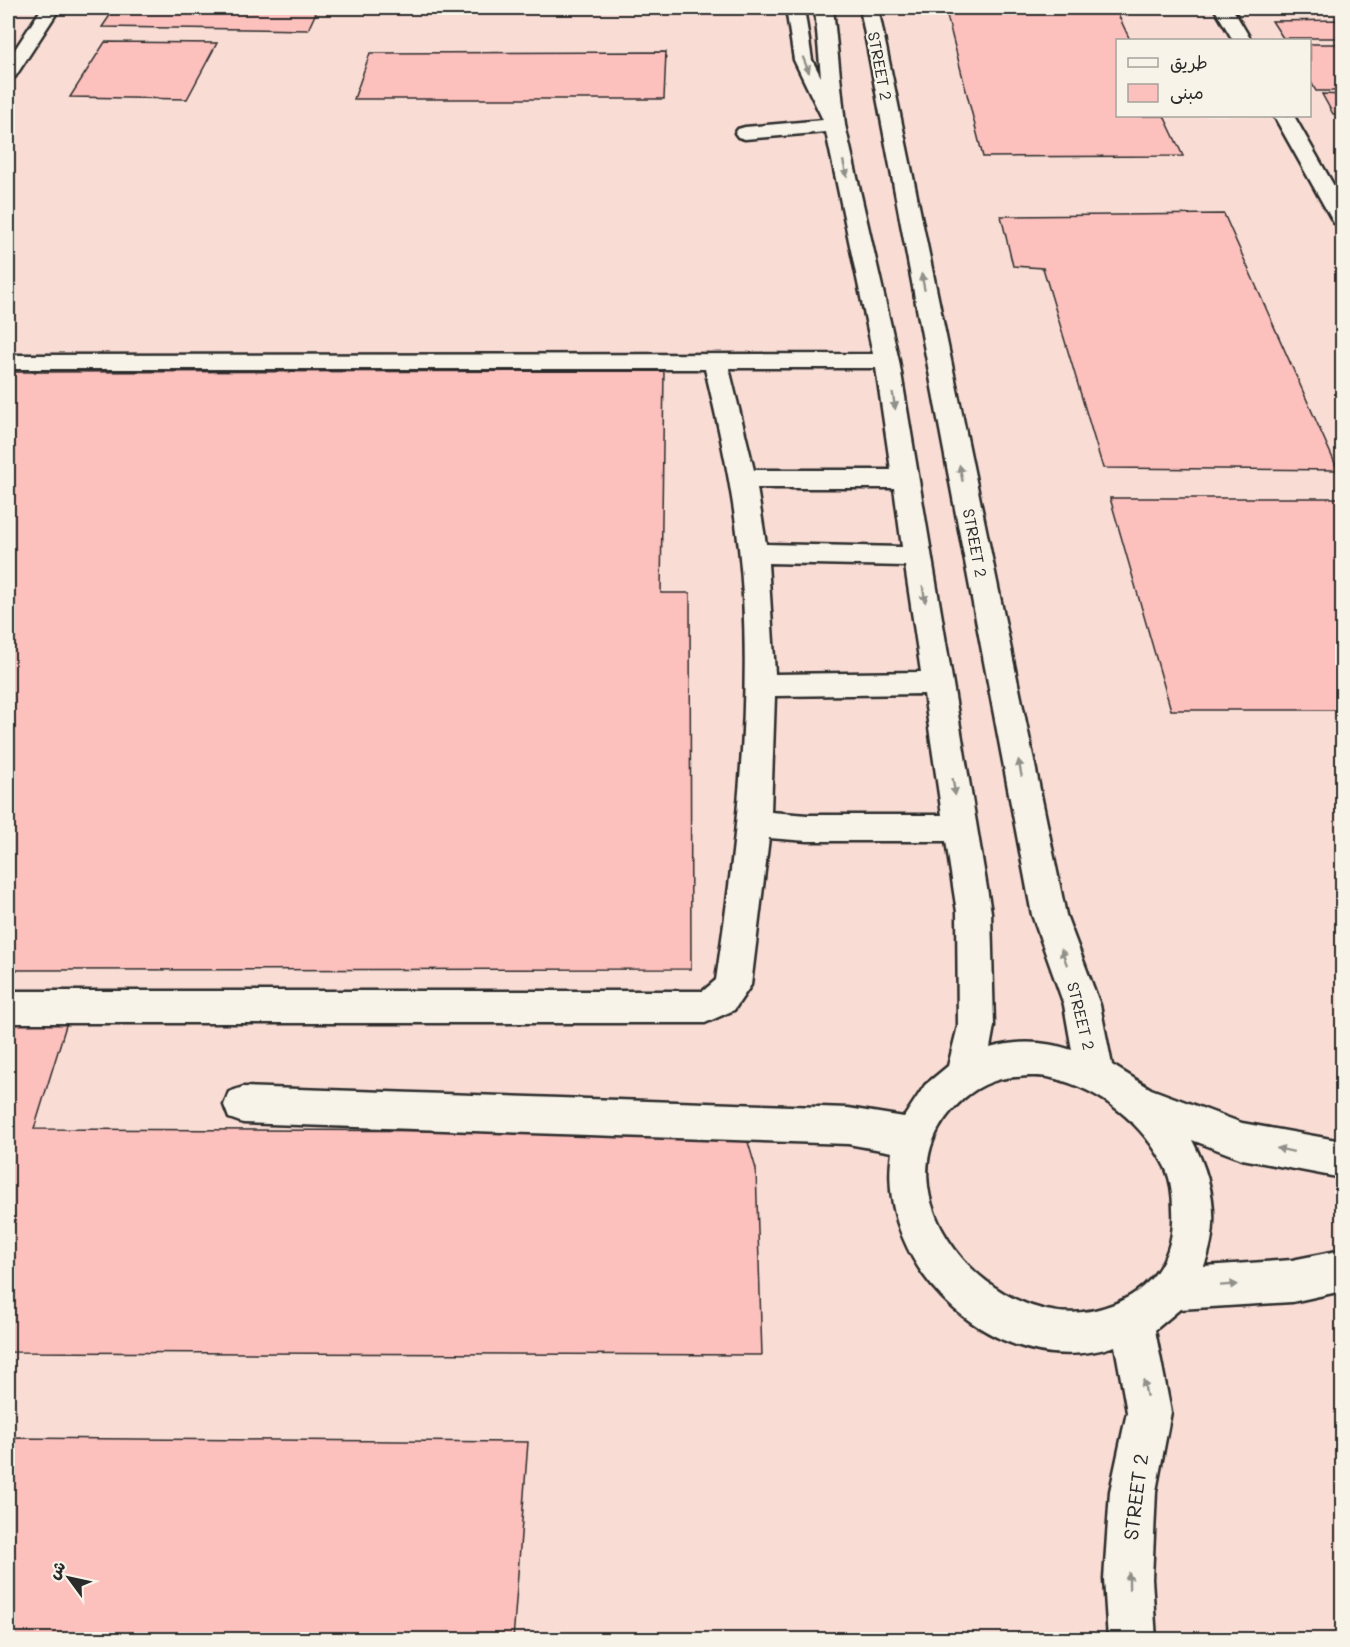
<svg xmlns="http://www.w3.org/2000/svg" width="1350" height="1647" font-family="Mali,'Playpen Sans Arabic',sans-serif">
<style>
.built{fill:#f9ddd5;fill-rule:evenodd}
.building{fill:#fcc0bd;stroke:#2b2b2b;stroke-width:1.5}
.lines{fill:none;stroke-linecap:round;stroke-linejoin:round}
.minor-casing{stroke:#2b2b2b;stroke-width:5}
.minor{fill:#f7f3e8;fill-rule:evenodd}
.oneway{fill:#918f8a}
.labels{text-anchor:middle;stroke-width:4.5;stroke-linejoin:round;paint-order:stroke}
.street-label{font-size:16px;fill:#2b2b2b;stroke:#f7f3e8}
.near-street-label{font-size:20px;fill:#2b2b2b;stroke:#f7f3e8}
</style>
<rect width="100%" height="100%" fill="#f8e9df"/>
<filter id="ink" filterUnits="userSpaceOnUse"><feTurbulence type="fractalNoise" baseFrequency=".0167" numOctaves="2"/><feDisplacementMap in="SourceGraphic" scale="12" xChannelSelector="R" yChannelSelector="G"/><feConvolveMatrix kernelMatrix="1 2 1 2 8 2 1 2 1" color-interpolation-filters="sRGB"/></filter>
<g filter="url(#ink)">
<path class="built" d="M8,8H1342V1639H8ZM1118,40H1310V116H1118Z"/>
<path class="building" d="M115,8H318L308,30L102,27Z
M945,8H1115L1130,40H1118V116H1164L1183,156L983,157Z
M1342,20V38H1283L1272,21Z
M105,42L217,43L187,99L70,97Z
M1310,44H1342V91H1316L1310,80Z
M666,52L664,99H354L370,53Z
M1322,94L1342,95V114H1333Z
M1224,214L1338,470L1103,468L1043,268L1013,266L1001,216Z
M664,371L661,593H690L691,969L8,970V372Z
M1110,498H1342V710H1171Z
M8,1019H68L34,1129L745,1132L756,1169L762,1355L8,1352Z
M8,1438L528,1442L513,1640H8Z"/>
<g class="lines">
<defs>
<path id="minor" d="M42,8H60L15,77L8,79V60Z
M786,8H804L812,60L821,77L815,8H833L845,125L899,361L991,912L994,1026L990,1048C1017,1040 1045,1041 1072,1050L1064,1005L1032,915L860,8H878L1066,915L1100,1005L1112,1065L1151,1089L1242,1123L1342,1141V1178L1242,1159L1192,1140C1213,1180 1221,1223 1204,1266L1292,1260L1342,1250V1291L1292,1302L1180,1309L1155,1330L1171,1412L1156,1491L1152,1579L1156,1640H1108L1104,1579L1110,1491L1127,1412L1115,1346C999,1385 874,1270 892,1152L848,1144L243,1123L229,1118L224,1105L229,1092L243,1087L848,1108L904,1117L925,1085L948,1066L958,1026L957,912L946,841H807L769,838L751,985L734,1010L705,1023H8V991H703L716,980C735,853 750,725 743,596C739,519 723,444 705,369H8V355L873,354L826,132L745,139L738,137L735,133L738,129L745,127L823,120L794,60ZM729,368H876L891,470H754ZM757,488H894L902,547L766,544ZM768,563L905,566L921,672L775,674ZM924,694L942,815H807L771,812L775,696ZM1016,1077C1027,1076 1041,1075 1052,1078C1101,1089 1144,1124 1166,1169C1171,1181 1173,1196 1173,1209C1176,1262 1146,1298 1095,1310C991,1334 871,1191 956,1106C972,1089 993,1078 1016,1077Z
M1214,8H1232L1251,40H1233Z
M1274,116H1294L1342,200V224L1334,223L1331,218Z"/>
</defs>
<use href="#minor" class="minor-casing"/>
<use href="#minor" class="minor"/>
</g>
<defs><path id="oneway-solid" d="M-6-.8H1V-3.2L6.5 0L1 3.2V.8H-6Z" transform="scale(1.5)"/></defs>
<g class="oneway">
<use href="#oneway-solid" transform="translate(806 65) rotate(68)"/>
<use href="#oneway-solid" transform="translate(845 169) rotate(77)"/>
<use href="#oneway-solid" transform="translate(923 282) rotate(-101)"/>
<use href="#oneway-solid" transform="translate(894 401) rotate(81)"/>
<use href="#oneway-solid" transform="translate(961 473) rotate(-101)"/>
<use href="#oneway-solid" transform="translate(924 594) rotate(81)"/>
<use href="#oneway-solid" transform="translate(1020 768) rotate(-101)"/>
<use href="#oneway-solid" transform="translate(954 787) rotate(81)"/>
<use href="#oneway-solid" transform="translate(1064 957) rotate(-110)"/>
<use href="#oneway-solid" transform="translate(1285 1150) rotate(-168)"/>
<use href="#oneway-solid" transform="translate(1229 1285) rotate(-4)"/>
<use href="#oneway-solid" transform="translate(1145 1388) rotate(-101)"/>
<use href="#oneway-solid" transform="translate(1129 1581) rotate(-91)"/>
</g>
</g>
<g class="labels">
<g class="street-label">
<text transform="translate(880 66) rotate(79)" y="6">STREET 2</text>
<text transform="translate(975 543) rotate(79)" y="6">STREET 2</text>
<text transform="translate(1081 1016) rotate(76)" y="6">STREET 2</text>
</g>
<g class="near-street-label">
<text transform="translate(1136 1497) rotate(-83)" y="7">STREET 2</text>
</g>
</g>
<rect width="1350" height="1647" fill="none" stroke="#f7f3e8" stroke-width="30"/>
<rect x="15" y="15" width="1320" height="1617" fill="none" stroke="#2b2b2b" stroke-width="2" filter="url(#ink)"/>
<rect x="1116" y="39" width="195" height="78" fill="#f7f3e8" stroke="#a5a39c" stroke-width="1.5"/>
<rect x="1128" y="58" width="30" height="9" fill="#f7f3e8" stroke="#a5a39c" stroke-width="1.5"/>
<text x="1170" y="69" font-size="18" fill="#2b2b2b">طريق</text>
<rect x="1128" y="84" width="30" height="18" fill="#fcc0bd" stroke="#a5a39c" stroke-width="1.5"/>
<text x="1170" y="99" font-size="18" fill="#2b2b2b">مبنى</text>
<g transform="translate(69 1578) rotate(303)" stroke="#f7f3e8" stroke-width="4.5" paint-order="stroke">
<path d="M0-4.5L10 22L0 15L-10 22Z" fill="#2b2b2b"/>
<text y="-9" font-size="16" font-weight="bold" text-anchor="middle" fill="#2b2b2b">ش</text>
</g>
</svg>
